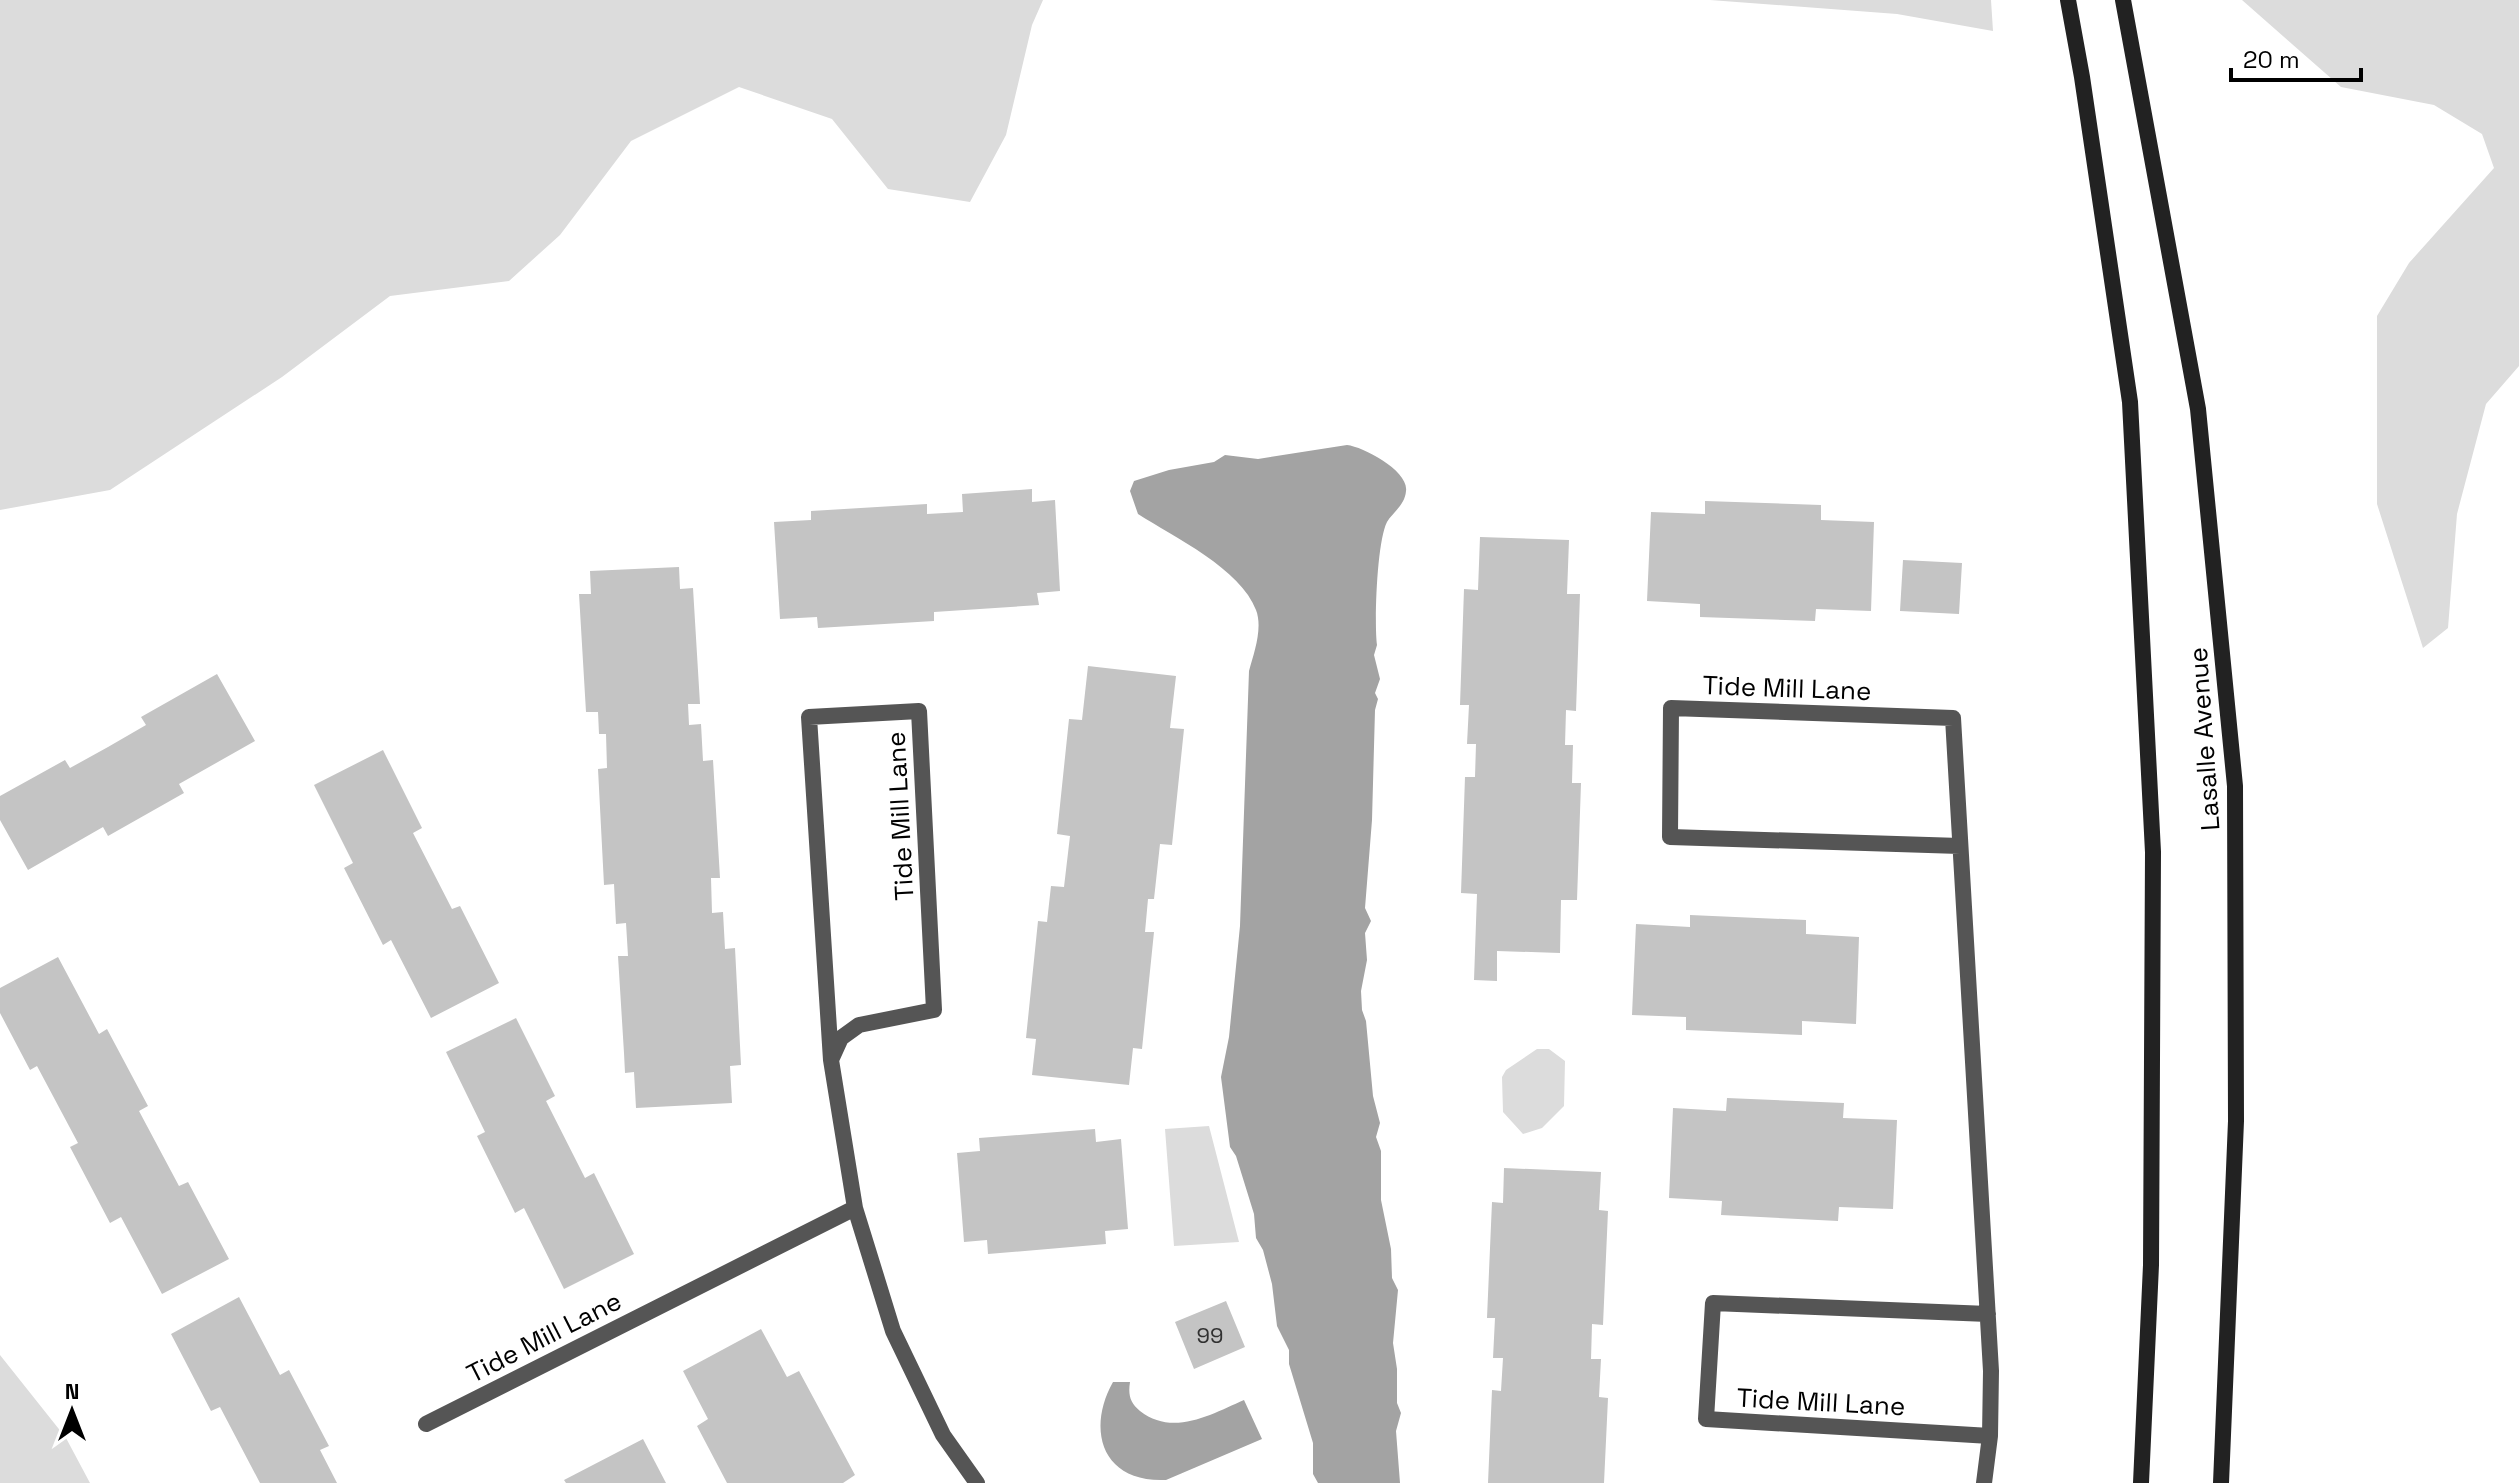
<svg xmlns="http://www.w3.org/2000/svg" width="2519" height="1483" font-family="'Space Grotesk',sans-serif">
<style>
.green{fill:#dcdcdc}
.water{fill:#a3a3a3}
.building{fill:#c4c4c4}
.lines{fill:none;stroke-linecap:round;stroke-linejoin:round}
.service{stroke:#555;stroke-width:16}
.secondary{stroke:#222;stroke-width:16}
.labels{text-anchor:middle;stroke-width:6;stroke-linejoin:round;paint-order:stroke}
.number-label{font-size:22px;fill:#313131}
.street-label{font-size:26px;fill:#000;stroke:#fff}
</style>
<rect width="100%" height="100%" fill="#fff"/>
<path class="green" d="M0,0H1043L1032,25L1006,135L970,202L888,189L832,119L739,87L631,141L560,235L509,281L390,296L282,377L110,490L0,510Z
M1710,0H1991L1993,31L1897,14Z
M2242,0H2519V366L2486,404L2457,514L2448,628L2423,648L2377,504V316L2409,263L2494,168L2482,134L2434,105L2341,87Z
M1537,1049H1549L1565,1061L1564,1106L1542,1128L1523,1134L1503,1112L1502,1077L1506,1070Z
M1209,1126L1239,1242L1174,1246L1165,1129Z
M0,1355L66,1438L90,1483H0Z"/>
<path class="water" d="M1347,445C1364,447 1409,471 1406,491C1405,505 1393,512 1387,522C1377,541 1374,622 1377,645L1374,655L1380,679L1375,693L1378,699L1375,710L1372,820L1365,908L1371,921L1365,933L1367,960L1361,991L1362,1010L1366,1021L1373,1096L1380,1123L1376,1137L1381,1151V1200L1391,1249L1392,1278L1398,1290L1393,1343L1397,1369V1403L1401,1413L1396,1431L1400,1483H1318L1313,1474V1443L1289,1364V1350L1277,1326L1272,1284L1263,1250L1256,1238L1254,1214L1236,1156L1230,1147L1221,1077L1229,1037L1240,926L1249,671C1254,653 1263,628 1256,610C1241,569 1174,537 1138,514L1130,491L1134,481L1169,470L1214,462L1225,455L1258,459Z
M1130,1382C1128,1395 1130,1403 1140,1411C1173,1437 1212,1414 1244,1400L1262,1439L1166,1480C1100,1483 1087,1428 1113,1382Z"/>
<path class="building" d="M1032,489V502L1055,500L1060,591L1037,593L1039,605L934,612V621L818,628L817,617L780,619L774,522L811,520V511L927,504V514L963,512L962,494Z
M1705,501L1821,505V520L1874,522L1871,611L1816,609L1815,621L1700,617V604L1647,601L1651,512L1705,514Z
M1480,537L1569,540L1567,594H1580L1576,711L1566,710L1565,745H1573L1572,783H1581L1577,900H1561L1560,953L1497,951V981L1474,980L1477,894L1461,893L1465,777H1475L1476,744H1467L1469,705H1460L1464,589L1478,590Z
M1903,560L1962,563L1959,614L1900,611Z
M679,567L680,589L693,588L700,704H688L689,725L701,724L703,761L713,760L720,878H711L712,913L723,912L725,949L735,948L741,1065L730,1066L732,1103L636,1108L634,1072L625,1073L624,1053L618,956H628L626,923L616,924L614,884L604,885L598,769L607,768L606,734H599L598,712H586L579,594H591L590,571Z
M1088,666L1176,676L1170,728L1184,729L1172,845L1160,844L1154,899H1148L1145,932H1154L1142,1049L1133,1048L1129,1085L1032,1075L1036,1039L1026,1038L1038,921L1047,922L1051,886L1064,887L1070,836L1057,834L1069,719L1082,720Z
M217,674L255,741L179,784L184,793L108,836L103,827L28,870L0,820V796L65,760L70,768L108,747L146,725L141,717Z
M383,750L422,828L413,833L452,909L460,906L499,983L431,1018L391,940L383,945L344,868L353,863L314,785Z
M1690,915L1806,920V934L1859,937L1856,1024L1802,1021V1035L1686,1030V1017L1632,1015L1636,924L1690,927Z
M58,957L99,1034L107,1029L148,1106L139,1111L179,1186L188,1182L229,1259L162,1294L121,1217L110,1223L70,1147L78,1143L37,1066L30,1070L0,1013V988Z
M516,1018L555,1096L546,1101L585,1178L594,1173L634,1254L564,1289L524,1208L515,1213L477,1136L485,1132L446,1052Z
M1727,1098L1844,1103L1843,1118L1897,1120L1893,1209L1839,1207L1838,1221L1721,1215L1722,1201L1669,1198L1673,1108L1726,1111Z
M1095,1129L1096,1142L1121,1139L1128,1229L1105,1231L1106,1244L988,1254L987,1240L964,1242L957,1153L980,1151L979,1138Z
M1504,1168L1601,1172L1599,1210L1608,1211L1603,1325L1592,1324L1591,1359H1601L1599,1397L1608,1398L1604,1483H1488L1492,1390L1501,1391L1503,1358H1493L1495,1318H1487L1492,1202L1503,1203Z
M239,1297L280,1375L289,1370L329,1446L320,1450L337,1483H260L220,1407L211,1411L171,1334Z
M1226,1301L1245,1347L1194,1369L1175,1322Z
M761,1329L787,1377L799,1371L855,1475L843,1483H727L697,1426L708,1419L683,1371Z
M643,1439L666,1483H566L564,1480Z"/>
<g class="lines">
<path class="service" d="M1960,846L1670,837L1671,708L1953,718L1991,1371L1990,1436L1984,1483
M831,1060L809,717L919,711L934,1010L859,1025L841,1038L831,1060L855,1208
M1988,1314L1713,1303L1706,1419L1990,1436
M426,1424L855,1208L893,1331L943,1435L977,1483"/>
<path class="secondary" d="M2068,0L2082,77L2130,402L2153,852L2151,1265L2141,1483
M2123,0L2198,409L2235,786L2236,1121L2221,1483"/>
</g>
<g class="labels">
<g class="number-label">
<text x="1210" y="1343">99</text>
</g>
<g class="street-label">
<text transform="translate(1787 688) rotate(2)" y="9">Tide Mill Lane</text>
<text transform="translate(2204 739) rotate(-94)" y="9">Lasalle Avenue</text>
<text transform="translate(900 816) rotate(-93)" y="9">Tide Mill Lane</text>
<text transform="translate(544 1337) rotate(-27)" y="9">Tide Mill Lane</text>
<text transform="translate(1821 1402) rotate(3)" y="9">Tide Mill Lane</text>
</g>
</g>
<g transform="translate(72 1411)" stroke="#ffffff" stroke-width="6" paint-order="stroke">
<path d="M0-6L14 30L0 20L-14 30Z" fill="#000000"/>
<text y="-12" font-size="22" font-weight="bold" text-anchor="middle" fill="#000000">N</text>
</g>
<path d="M2231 68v12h130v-12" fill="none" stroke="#000000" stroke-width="4"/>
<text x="2243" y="68" font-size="24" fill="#000000" stroke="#ffffff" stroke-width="6" paint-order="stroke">20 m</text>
</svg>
